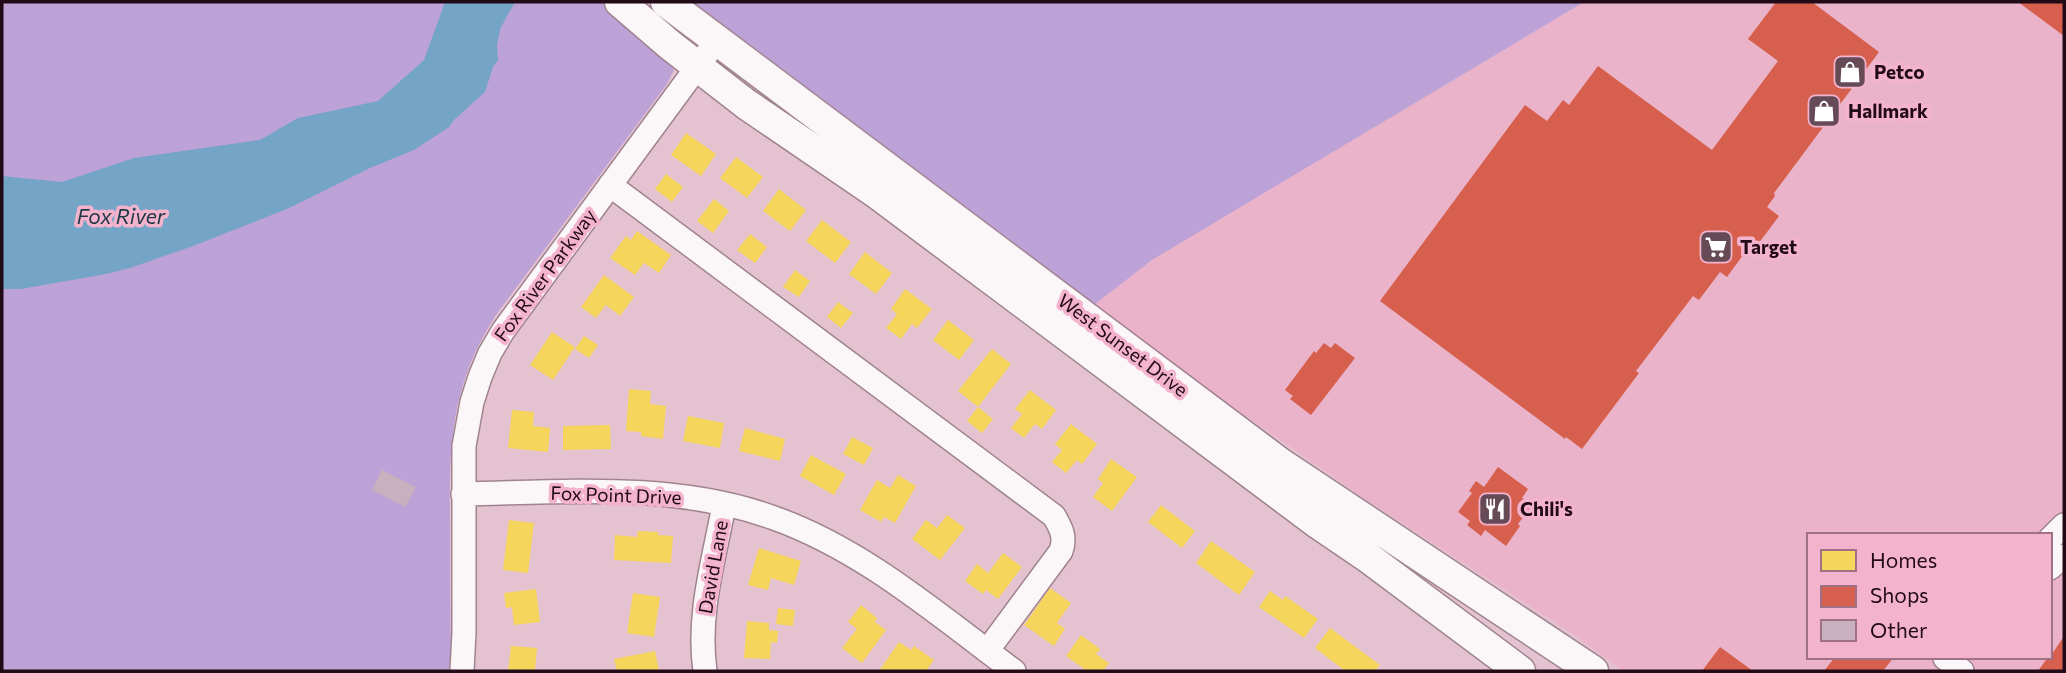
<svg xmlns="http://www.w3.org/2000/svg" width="2066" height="673" font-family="Commissioner,sans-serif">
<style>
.built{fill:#eab3c9;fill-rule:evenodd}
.green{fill:#bca2d6}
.water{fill:#74a5c6}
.homes{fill:#f6d55c}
.shops{fill:#d6604d}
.building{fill:#c9b0be}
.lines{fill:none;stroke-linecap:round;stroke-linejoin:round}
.minor-casing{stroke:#9f8490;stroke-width:26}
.major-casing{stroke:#9f8490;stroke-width:33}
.minor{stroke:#fbf6f8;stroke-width:23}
.major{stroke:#fbf6f8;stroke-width:30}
.labels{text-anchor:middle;stroke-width:7;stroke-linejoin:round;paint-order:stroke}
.poi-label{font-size:19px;font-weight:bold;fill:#220b16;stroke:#f4b3cd;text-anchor:start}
.street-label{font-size:19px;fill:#220b16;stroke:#f4b3cd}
.water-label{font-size:21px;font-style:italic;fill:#1f3946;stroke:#f4b3cd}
</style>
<rect width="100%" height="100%" fill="#e5c2d0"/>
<path class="built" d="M1584,2H2064V671H1623L1571,633L1362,497L1090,308L1152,260ZM1809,535H2050V657H1809Z"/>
<path class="green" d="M2,2H605L669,58L674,70L667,84L496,315C449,387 449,449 450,531C450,570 450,609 451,649L449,671H2Z
M687,2H1584L1152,260L1090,308Z"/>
<path class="water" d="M445,2H515L500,29L497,45L498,60L493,67L485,92L454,120L449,127L414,150L370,168L287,209L193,246L130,268L106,274L21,289H2V176L62,182L134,158L260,140L298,118L378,101L424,60Z"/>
<path class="homes" d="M686,133L716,154L701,176L671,155Z
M736,157L763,177L747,198L720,178Z
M666,174L683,187L672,202L655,189Z
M779,189L806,210L790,231L763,211Z
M714,199L729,211L713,233L697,221Z
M822,220L851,242L835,263L806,241Z
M637,231L671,255L659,273L644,263L635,275L610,258L626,236L631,240Z
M750,234L767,247L755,263L737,250Z
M865,252L892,273L876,294L849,274Z
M795,270L810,281L799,297L783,287Z
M604,275L634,297L620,316L606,305L596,318L581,307Z
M905,289L932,309L917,328L912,324L901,339L886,328L897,314L891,309Z
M838,302L853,313L841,328L827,317Z
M948,320L974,340L959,360L933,340Z
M552,332L575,347L553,380L530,365Z
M584,336L598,345L589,358L575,349Z
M992,349L1011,364L978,407L958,391Z
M629,389L651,391L650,404L666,406L663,439L641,436V432L626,431Z
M1030,390L1056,410L1042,429L1035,424L1024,438L1011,428L1022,414L1015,409Z
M978,407L993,419L982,433L967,421Z
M512,410L534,412L533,426L550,428L548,452L508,448Z
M688,416L724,423L720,448L683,441Z
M1071,424L1097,444L1082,464L1077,460L1066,473L1052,462L1062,450L1055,444Z
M610,425L611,449L563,450V426Z
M745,428L785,439L780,461L739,451Z
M852,437L873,448L864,465L843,454Z
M811,455L846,474L834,495L800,476Z
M1111,459L1137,477L1112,511L1093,497L1103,483L1098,479Z
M898,475L916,486L895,523L884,517L881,522L860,510L877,480L890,488Z
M1161,505L1195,531L1182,548L1148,522Z
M947,515L965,528L940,560L912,539L926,520L937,528Z
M509,520L534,523L528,573L503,570Z
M638,531L658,532V535L673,536L671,563L614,560L615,535L637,537Z
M1211,541L1255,572L1239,595L1196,563Z
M759,548L801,561L794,585L771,578L768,590L748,585Z
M1003,553L1022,567L998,599L986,590L983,594L965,581L977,564L988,573Z
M1050,588L1071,603L1057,623L1065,629L1054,646L1024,625Z
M536,589L540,622L514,625L512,607L506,608L504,593Z
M1270,591L1283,600L1285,596L1318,619L1304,638L1259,607Z
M633,593L660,597L654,637L627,633Z
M861,605L877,618L875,622L886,630L862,663L842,648L857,629L848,622Z
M778,608L795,610L793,626L776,624Z
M747,621L769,623V630L778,631L777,643L771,642L770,659L744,658Z
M1330,628L1380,665L1375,671H1345L1315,648Z
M1081,635L1100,649L1096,654L1109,663L1103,671H1087L1066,656Z
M899,642L911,650L914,646L934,660L926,671H879Z
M511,646L537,648L535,671H508Z
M655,651L659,671H617L614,659Z"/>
<path class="shops" d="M1776,2H1812L1879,52L1774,193L1775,196L1767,207L1779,216L1750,255L1746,251L1727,277L1720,272L1699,300L1693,296L1636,371L1639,373L1582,449L1566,437L1565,439L1380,301L1525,105L1547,121L1563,100L1569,105L1598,66L1712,150L1778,61L1748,39Z
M2018,2H2064V36Z
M1324,343L1331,348L1335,343L1355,358L1311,415L1290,399L1293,396L1285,390L1314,351L1316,353Z
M1498,467L1528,489L1522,498L1532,505L1518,524L1520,526L1506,546L1485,530L1481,536L1467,525L1470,521L1458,512L1472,493L1469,491L1476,481L1484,487Z
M2064,636V671H2038L2048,657H2050Z
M1720,647L1753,671H1702Z
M1835,657H1894L1883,671H1824Z"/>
<path class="building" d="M382,470L416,487L405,507L372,490Z"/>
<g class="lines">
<defs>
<path id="minor" d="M610,185L1054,516C1061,528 1066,537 1061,551L987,651
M463,494C566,492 675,482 774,518C864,550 938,615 1014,671
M2050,539L2064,525
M2050,568L2064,556
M1945,658L1962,671
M462,671L464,632V446L472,402L480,377L490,353L503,331L717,40
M705,671C697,614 714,560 724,505"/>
<path id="major" d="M620,2L670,45L746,104L875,192L1316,522L1366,556L1520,671
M666,2L1280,463L1593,671"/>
</defs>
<use href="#minor" class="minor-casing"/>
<use href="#major" class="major-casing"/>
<use href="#minor" class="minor"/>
<use href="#major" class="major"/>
</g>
<defs>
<symbol id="shop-square" viewBox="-11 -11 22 22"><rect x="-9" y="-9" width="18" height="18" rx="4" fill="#664b57" stroke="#f4b3cd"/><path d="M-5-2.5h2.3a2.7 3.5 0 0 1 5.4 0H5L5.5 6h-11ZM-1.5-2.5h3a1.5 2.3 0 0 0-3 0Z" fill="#fff"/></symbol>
<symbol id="supermarket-square" viewBox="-11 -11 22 22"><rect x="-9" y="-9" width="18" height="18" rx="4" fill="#664b57" stroke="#f4b3cd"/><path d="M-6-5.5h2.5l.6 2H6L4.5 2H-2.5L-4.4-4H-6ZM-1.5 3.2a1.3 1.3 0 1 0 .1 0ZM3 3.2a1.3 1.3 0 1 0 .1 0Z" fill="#fff"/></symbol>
<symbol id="restaurant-square" viewBox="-11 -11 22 22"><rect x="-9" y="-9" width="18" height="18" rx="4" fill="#664b57" stroke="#f4b3cd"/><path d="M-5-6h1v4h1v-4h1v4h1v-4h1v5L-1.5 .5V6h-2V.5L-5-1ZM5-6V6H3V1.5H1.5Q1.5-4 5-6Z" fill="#fff"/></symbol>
</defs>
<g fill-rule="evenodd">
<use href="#shop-square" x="1831" y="53" width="38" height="38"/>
<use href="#shop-square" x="1805" y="92" width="38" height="38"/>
<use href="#supermarket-square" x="1697" y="228" width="38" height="38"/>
<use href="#restaurant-square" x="1476" y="490" width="38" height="38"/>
</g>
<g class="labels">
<g class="poi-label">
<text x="1874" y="79">Petco</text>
<text x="1848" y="118">Hallmark</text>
<text x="1740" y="254">Target</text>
<text x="1520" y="516">Chili's</text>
</g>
<g class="street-label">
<text transform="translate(545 275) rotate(-54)" y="7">Fox River Parkway</text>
<text transform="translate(1123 345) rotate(37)" y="7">West Sunset Drive</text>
<text transform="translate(616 495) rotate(2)" y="7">Fox Point Drive</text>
<text transform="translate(713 567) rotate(-80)" y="7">David Lane</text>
</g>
<g class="water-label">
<text x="121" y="224">Fox River</text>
</g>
</g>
<rect width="2066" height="673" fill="none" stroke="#220b16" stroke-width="7"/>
<rect x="1807" y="533" width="245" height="126" fill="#f4b3cd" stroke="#a07084" stroke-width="2"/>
<rect x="1821" y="550" width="35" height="21" fill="#f6d55c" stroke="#a07084" stroke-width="2"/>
<text x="1870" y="568" font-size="21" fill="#220b16">Homes</text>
<rect x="1821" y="586" width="35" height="21" fill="#d6604d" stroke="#a07084" stroke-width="2"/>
<text x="1870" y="603" font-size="21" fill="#220b16">Shops</text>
<rect x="1821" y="620" width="35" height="21" fill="#c9b0be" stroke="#a07084" stroke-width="2"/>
<text x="1870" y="638" font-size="21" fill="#220b16">Other</text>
</svg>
